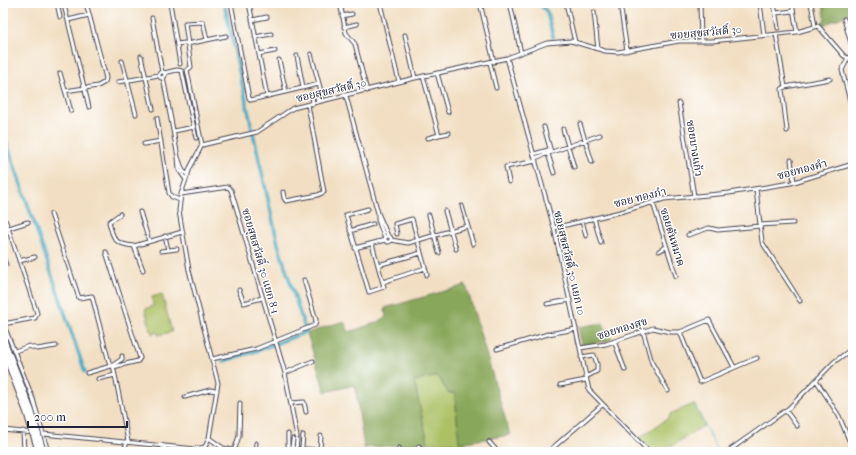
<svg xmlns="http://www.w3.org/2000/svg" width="856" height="455" font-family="'IM FELL French Canon','Noto Serif Thai',serif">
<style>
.green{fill:#acc165;stroke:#677250}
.forest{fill:#89a75a;stroke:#56644a}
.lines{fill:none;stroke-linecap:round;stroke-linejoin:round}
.stream{stroke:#44abc3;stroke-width:1}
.canal{stroke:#44abc3;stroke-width:3.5}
.street-tunnel{stroke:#c8b9a8;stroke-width:3;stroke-dasharray:3 1.5;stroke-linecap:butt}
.street-casing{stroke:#413e4f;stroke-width:5}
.street{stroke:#fff;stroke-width:3}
.highway-bridge-casing{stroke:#413e4f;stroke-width:8;stroke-linecap:butt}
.highway-bridge{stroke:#fff;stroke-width:6}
.labels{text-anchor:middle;stroke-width:3;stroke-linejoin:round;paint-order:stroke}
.street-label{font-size:11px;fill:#22223b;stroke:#fff}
</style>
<rect width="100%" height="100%" fill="#fff"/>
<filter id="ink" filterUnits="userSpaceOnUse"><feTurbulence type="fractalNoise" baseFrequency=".025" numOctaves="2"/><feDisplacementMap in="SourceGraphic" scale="8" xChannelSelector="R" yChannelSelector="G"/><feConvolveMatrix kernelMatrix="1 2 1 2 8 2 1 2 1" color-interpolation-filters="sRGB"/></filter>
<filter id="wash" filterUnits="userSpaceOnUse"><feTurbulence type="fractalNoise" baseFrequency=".012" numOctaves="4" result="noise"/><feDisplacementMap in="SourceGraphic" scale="16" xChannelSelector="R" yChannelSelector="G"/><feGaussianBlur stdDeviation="0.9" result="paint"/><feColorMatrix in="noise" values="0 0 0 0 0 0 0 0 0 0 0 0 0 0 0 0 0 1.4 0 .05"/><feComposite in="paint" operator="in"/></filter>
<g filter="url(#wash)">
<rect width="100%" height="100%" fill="#f2dfc3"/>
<path class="green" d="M162,294L172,332L158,335L157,332L152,334L145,309L153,306L152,297Z
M439,376L448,393H455L459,442H464L474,452H430L432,446L454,443H428L414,381Z
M694,404L705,425L662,452H654L639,438L670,417V414Z"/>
<path class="forest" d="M823,3H853V12L824,25L821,23L825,20Z
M466,285L510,435L459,443L455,393H448L438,376L414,381L428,443L364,448L355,385L325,392L307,333L344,321L349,332L378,322L386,317L385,308Z
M603,323L606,331L612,338L608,341L582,345L578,327Z"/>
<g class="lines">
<path class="stream" d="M695,406L718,452"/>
<path class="canal" d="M224,3L278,244L306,332L259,350L224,361
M539,3L547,12L553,37
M3,132L85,372"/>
</g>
</g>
<g filter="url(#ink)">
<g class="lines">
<path class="street-tunnel" d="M311,90L312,95"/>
<defs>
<path id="street" d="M57,3L60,17
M170,3L180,64
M231,3L249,98L251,100L319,84
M249,3L267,96
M340,3L346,33L355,44L367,91
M380,3L399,82
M480,3L494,62
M510,3L521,53
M566,3L575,42
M620,3L627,51
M700,3L701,41
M760,3L764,35
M774,3L778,28
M792,3L797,32
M811,3L815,26
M65,9L89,107
M594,12L598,49
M776,13L793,11
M342,16L352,14
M152,18L162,72
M844,19L853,50
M68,20L89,15
M252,20L267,17
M344,27L357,24
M776,34L785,87L830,79
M405,35L415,78
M255,37L271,34
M177,44L185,43
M187,44L226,36
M259,54L275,51
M311,54L322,95
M141,56L153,109
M297,56L303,87
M507,58L554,228L589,390L649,452
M848,58L842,70L850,101
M279,60L286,92
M122,61L136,114
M490,63L496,88
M159 75a3 3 0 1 1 6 0a3 3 0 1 1-6 0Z
M60,73L71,111
M164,73L177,70L182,71L196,138
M437,73L448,112
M423,76L439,135L449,133
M163,77L178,157
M118,82L159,75
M785,87L782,89L787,131
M65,91L98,86L105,82L106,78L86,3
M316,94L318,102
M312,95L313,104
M346,96L378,213L388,236
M679,103L694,196
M157,118L169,193L172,197L180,200
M580,124L592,162
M544,127L551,152
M563,129L574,167
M174,131L194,127
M428,138L439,135
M144,144L161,141
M202,145L187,70L191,67L185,23L203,22L207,40
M547,151L554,173
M534,154L548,150
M535,158L600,135
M791,160L794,182
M3,162H4
M186,180L179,170L178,157L183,171L188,175
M509,182L506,167L536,161
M756,189L762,242L800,301
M283,192L284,198L286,201L318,195L324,192L308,105
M181,194L228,187L231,190L285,373L297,437
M653,203L676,276
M462,206L473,244
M368,209L346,215L369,292L384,287L372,244
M445,211L456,249
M140,212L149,241
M378,213V220L385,239
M51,214L79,298L92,296L110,366
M120,214L109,222C113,240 115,244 134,246
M429,215L439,253
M3,217L6,222L37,313L35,318L3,324
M594,218L601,243
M582,221L586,236
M760,225L793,223
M9,228L28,222
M554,228L624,211L664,199L729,193L791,183L853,164
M350,231L373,224
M397,234L395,224L412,219L427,275
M688,235L709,228L718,230L760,226
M165,236L168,250
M385 239a3 3 0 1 1 6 0a3 3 0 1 1-6 0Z
M391,240L408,243L467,226
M355,248L385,240
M161,251L177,249
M659,251L666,247
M106,252L140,358L138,361L113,367
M3,256L6,265L3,267
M19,261L35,257
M378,265L421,253
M143,270L134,246L182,232
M383,282L425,268
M239,290L244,303L262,298
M547,304L570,300
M3,323L33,399L48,452
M643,331L652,363L668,391
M680,332L700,382L757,358
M614,341L625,370
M580,348L606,344L653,328L670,332H680L709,320L734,367
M497,349L548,334L576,329
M15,351L29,346L37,349L56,346
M122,356V359L113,365L128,441
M581,357L594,355L597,364V371L586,377
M212,359L256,349L315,325L316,320L304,280
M87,373L111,366
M285,373L313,361
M98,379L115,375
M816,380L839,416L849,440
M560,385L586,380
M185,397L210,390L217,391
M291,403L304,402L306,412
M786,411L797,426
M3,430L195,449L205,447L209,438L218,383L189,270L179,211L181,194L190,168L202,145L257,132L293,108L415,78L507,58L547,43L571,41L605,51L618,52L679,41H712L797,32L818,26L844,56L848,58L853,57
M23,431L24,452
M288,434V445L289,448L320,450L327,452
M209,438L223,448L243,452
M489,442L498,452
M292,448L293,439
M302,448L303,435
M47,449L60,450
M296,449L297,440
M320,450L321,436
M234,451L239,436L240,403
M124,452L127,441
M161,452L162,445
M163,452L165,446
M255,452L256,443
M398,452L399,448
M416,452L419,446
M548,452L602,405
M727,452L789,408L834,362L853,348"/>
</defs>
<use href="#street" class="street-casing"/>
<use href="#street" class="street"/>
<defs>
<path id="highway-bridge" d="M3,339L31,411L43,452
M3,349L27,412L39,452"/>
</defs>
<use href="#highway-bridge" class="highway-bridge-casing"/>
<use href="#highway-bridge" class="highway-bridge"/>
</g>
</g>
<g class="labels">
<g class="street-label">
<text transform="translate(706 32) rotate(-5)" y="4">ซอยสุขสวัสดิ์ 30</text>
<text transform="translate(331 90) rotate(-13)" y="4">ซอยสุขสวัสดิ์ 30</text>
<text transform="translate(695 148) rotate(81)" y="4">ซอยบางแก้ว</text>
<text transform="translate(802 169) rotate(-15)" y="4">ซอยทองคำ</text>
<text transform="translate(640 197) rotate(-14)" y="4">ซอย ทองภํา</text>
<text transform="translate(673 237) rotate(73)" y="4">ซอยตันหมาด</text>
<text transform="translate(261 261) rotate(74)" y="4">ซอยสุขสวัสดิ์ 30 แยก 8-1</text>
<text transform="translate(570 263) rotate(77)" y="4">ซอยสุขสวัสดิ์ 30 แยก 10</text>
<text transform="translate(622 328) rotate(-17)" y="4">ซอยทองสุข</text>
</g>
</g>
<rect width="856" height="455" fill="none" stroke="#fff" stroke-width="16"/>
<path d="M28 421v6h99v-6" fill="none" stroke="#22223b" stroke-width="2"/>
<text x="34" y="421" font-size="12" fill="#22223b" stroke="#ffffff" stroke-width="3" paint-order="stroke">200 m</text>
</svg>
